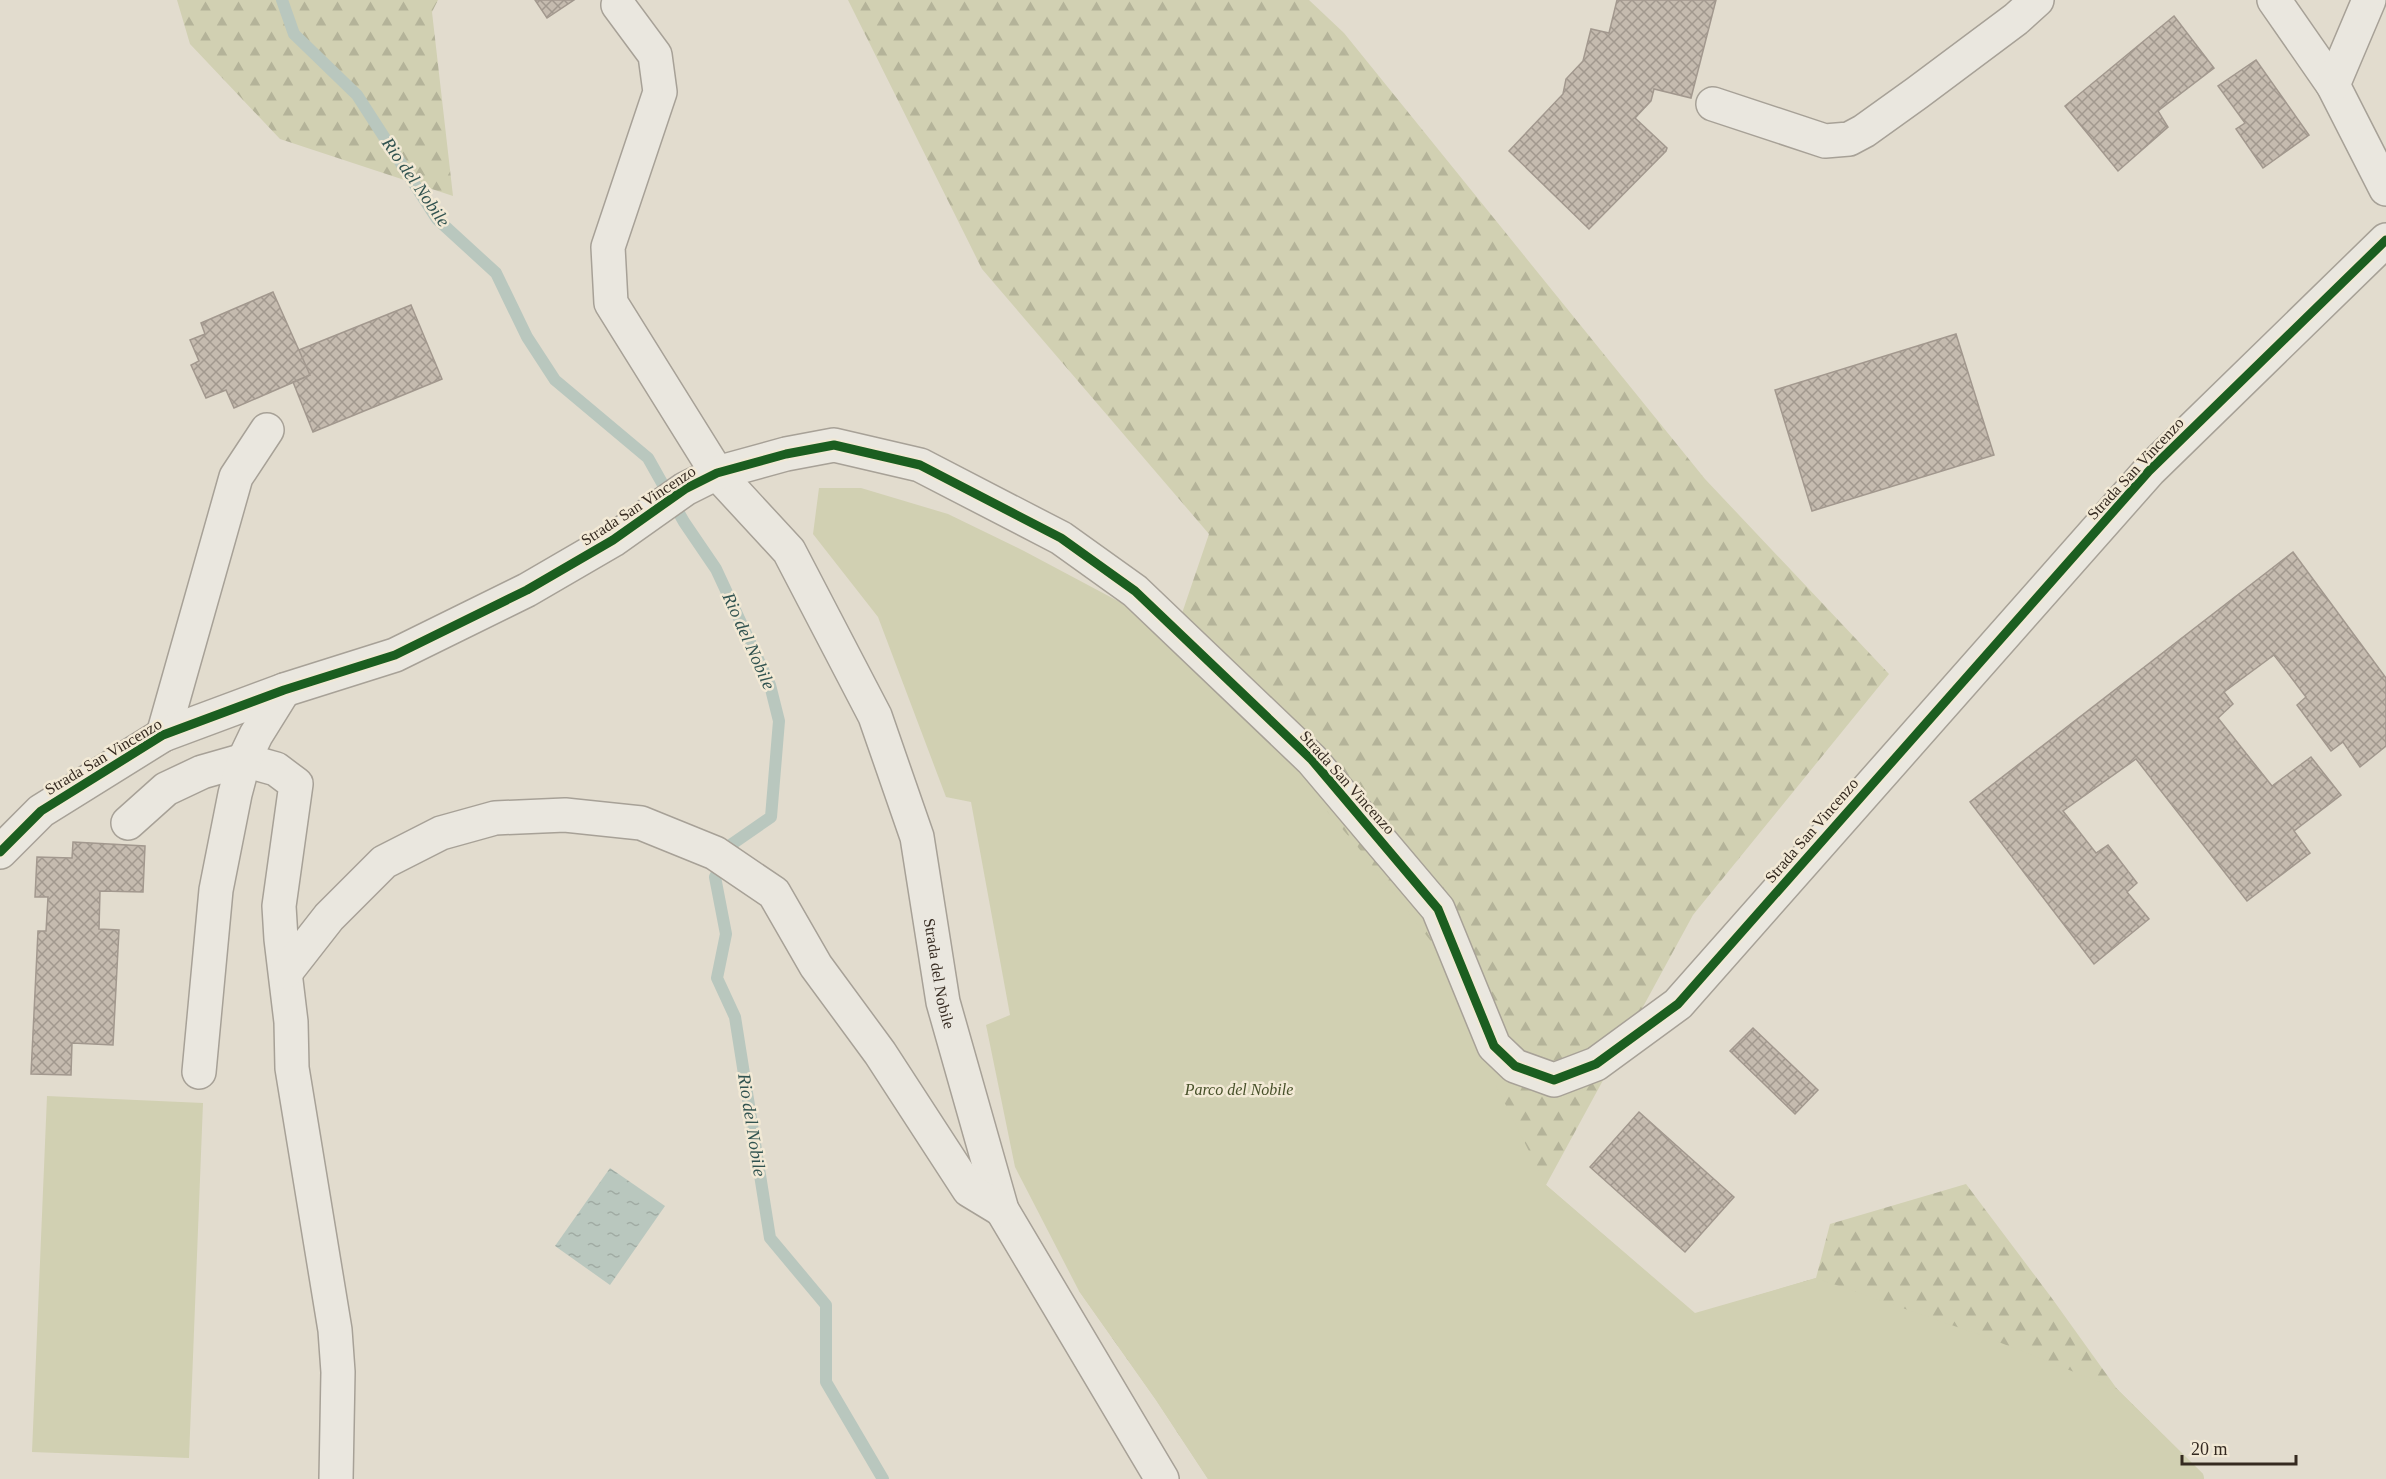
<svg xmlns="http://www.w3.org/2000/svg" width="2386" height="1479" font-family="'Times New Roman',serif">
<style>
.forest{fill:url(#forest-firs)}
.green{fill:#d1d0b2}
.water{fill:url(#water-ripples)}
.lines{fill:none;stroke-linecap:round;stroke-linejoin:round}
.stream{stroke:#b9c7be;stroke-width:12}
.building{fill:url(#building-cross-hatch);stroke:#a2988e;stroke-width:1.5}
.minor-casing{stroke:#a7a197;stroke-width:36}
.minor{stroke:#eae7df;stroke-width:33}
.cycleway-casing{stroke:#f2e9d5;stroke-width:13}
.cycleway{stroke:#1b5e20;stroke-width:9}
.labels{text-anchor:middle;stroke-width:5;stroke-linejoin:round;paint-order:stroke}
.street-label{font-size:16px;fill:#352a20;stroke:#f2e9d5}
.park-label{font-size:16px;font-style:italic;fill:#475029;stroke:#f2e9d5}
.water-label{font-size:18px;font-style:italic;fill:#315350;stroke:#f2e9d5}
</style>
<defs>
<pattern id="forest-firs" width="22" height="20" patternUnits="userSpaceOnUse" patternTransform="scale(1.5)"><rect width="22" height="20" fill="#d1d0b2"/><path d="M5 1l3.5 6h-7zM16 11l3.5 6h-7z" fill="#b4b399"/></pattern>
<pattern id="water-ripples" width="26" height="14" patternUnits="userSpaceOnUse" patternTransform="scale(1.5)"><rect width="26" height="14" fill="#b9c7be"/><path d="M2 4q2-2 4 0t4 0M15 11q2-2 4 0t4 0" fill="none" stroke="#a0aba3"/></pattern>
<pattern id="building-cross-hatch" width="8" height="8" patternUnits="userSpaceOnUse" patternTransform="scale(1.5)"><rect width="8" height="8" fill="#c5bbaf"/><path d="M0 0l8 8M0 8l8-8" fill="none" stroke="#a1988e"/></pattern>
</defs>
<rect width="100%" height="100%" fill="#e2dcce"/>
<path class="forest" d="M177,0H438L432,12L453,196L280,139L190,44Z
M848,0H1309L1344,33L1705,479L1889,674L1693,915L1546,1185L1695,1314L1816,1278L1830,1224L1966,1184L2051,1297L2117,1389L2203,1474L2204,1479H1208L1156,1400L1079,1291L1133,1115L1117,804L1209,534L982,269Z"/>
<path class="green" d="M819,488H861L948,514L1024,551L1148,617L1264,738L1357,846L1430,940L1480,1054L1546,1185L1695,1313L1816,1278L1986,1337L2117,1389L2203,1474L2204,1479H1208L1156,1400L1079,1291L1015,1167L986,1025L1010,1015L971,802L946,797L878,617L813,534Z
M47,1096L203,1103L189,1458L32,1452Z"/>
<path class="water" d="M610,1168L665,1206L610,1285L555,1246Z"/>
<g class="lines">
<path class="stream" d="M282,0L294,34L357,95L437,219L496,273L527,337L555,380L648,458L684,522L716,569L770,685L779,721L771,817L732,844L715,877L726,934L717,978L735,1017L770,1238L826,1305V1382L883,1479"/>
</g>
<path class="building" d="M535,0H574L547,18Z
M1617,0H1716L1691,98L1654,89L1651,101L1635,118L1667,148L1666,151L1589,229L1509,151L1563,94L1566,79L1583,61L1591,29L1609,33Z
M2174,16L2214,68L2158,111L2168,127L2118,171L2065,106Z
M2256,60L2309,135L2263,168L2236,129L2245,123L2218,86Z
M273,292L310,375L234,408L226,390L206,398L191,365L199,361L190,340L205,334L201,323Z
M411,305L442,379L313,432L293,382L310,375L299,350Z
M1956,334L1994,455L1812,511L1775,390Z
M2293,552L2386,678V746L2360,767L2343,742L2331,751L2297,705L2306,697L2274,655L2224,692L2233,704L2218,718L2272,786L2311,757L2341,795L2294,831L2310,853L2247,901L2136,759L2063,811L2096,853L2108,845L2137,883L2127,892L2149,919L2094,964L1970,802Z
M73,842L145,846L143,892L100,891L99,929L119,930L113,1045L72,1043L71,1075L31,1074L38,931H46L48,897H35L37,857L72,858Z
M1753,1028L1818,1090L1795,1114L1730,1051Z
M1639,1112L1734,1197L1685,1252L1590,1167Z"/>
<g class="lines">
<defs>
<g id="minor">
<path d="M2274,0L2333,85L2386,189"/>
<path id="s1" d="M618,5L655,55L660,92L608,247L611,303L717,473L789,551L875,716L917,837L943,1002L1002,1210L1162,1479"/>
<path d="M2333,85L2369,0"/>
<path d="M1713,104L1825,141L1849,139L1864,131L1917,93L2016,19L2037,0"/>
<path d="M163,735L236,477L267,430"/>
<path d="M128,823L166,789L202,772L244,760L276,769L296,784L279,906L281,939L291,1022L292,1068L335,1330L338,1372L336,1479"/>
<path d="M0,852L41,811L163,735L284,690L395,655L527,590L613,540L685,489L717,473L786,454L834,445L920,465L1061,538L1135,591L1312,760L1438,909L1494,1046L1515,1066L1554,1080L1596,1064L1678,1004L2149,471L2386,240"/>
<path d="M286,972L329,917L384,862L441,833L495,818L565,815L641,823L715,853L774,893L816,966L880,1053L969,1190L1002,1210"/>
<path d="M199,1072L216,890L235,794L244,760L256,735L284,690"/>
</g>
</defs>
<use href="#minor" class="minor-casing"/>
<use href="#minor" class="minor"/>
<defs>
<path id="cycleway" d="M0,852L41,811L163,735L284,690L395,655L527,590L613,540L685,489L717,473L786,454L834,445L920,465L1061,538L1135,591L1312,760L1438,909L1494,1046L1515,1066L1554,1080L1596,1064L1678,1004L2149,471L2386,240"/>
</defs>
<use href="#cycleway" class="cycleway-casing"/>
<use href="#cycleway" class="cycleway"/>
</g>
<g class="labels">
<g class="street-label">
<text transform="translate(2135 468) rotate(-47)" y="6">Strada San Vincenzo</text>
<text transform="translate(638 505) rotate(-33)" y="6">Strada San Vincenzo</text>
<text transform="translate(103 756) rotate(-31)" y="6">Strada San Vincenzo</text>
<text transform="translate(1348 782) rotate(48)" y="6">Strada San Vincenzo</text>
<text transform="translate(1811 830) rotate(-49)" y="6">Strada San Vincenzo</text>
<text dy="6" stroke="none"><textPath href="#s1" startOffset="1078">Strada del Nobile</textPath></text>
</g>
<g class="park-label">
<text x="1239" y="1095">Parco del Nobile</text>
</g>
<g class="water-label">
<text transform="translate(416 182) rotate(55)" y="6">Rio del Nobile</text>
<text transform="translate(749 641) rotate(66)" y="6">Rio del Nobile</text>
<text transform="translate(752 1125) rotate(81)" y="6">Rio del Nobile</text>
</g>
</g>
<path d="M2182 1455v9h114v-9" fill="none" stroke="#352a20" stroke-width="3"/>
<text x="2191" y="1455" font-size="18" fill="#352a20" stroke="#f2e9d5" stroke-width="4.5" paint-order="stroke">20 m</text>
</svg>
